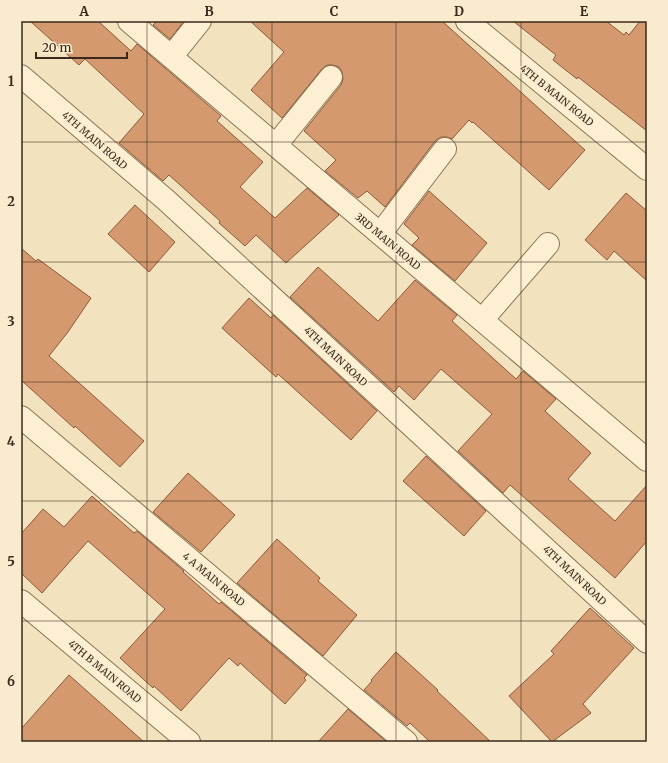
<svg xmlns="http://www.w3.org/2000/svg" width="668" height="763" font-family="Merriweather,serif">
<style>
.building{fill:#d4996f;stroke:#8e5938}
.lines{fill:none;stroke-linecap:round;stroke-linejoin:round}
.minor-casing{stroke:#8c7255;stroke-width:24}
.minor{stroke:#fcefd2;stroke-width:22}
.grid{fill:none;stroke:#3a2a1b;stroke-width:1;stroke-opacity:0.55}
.labels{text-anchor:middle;stroke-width:3;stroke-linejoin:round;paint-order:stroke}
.street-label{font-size:10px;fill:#3a2a1b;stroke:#f9ecce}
.neatline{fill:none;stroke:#3a2a1b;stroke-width:1.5}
.grid-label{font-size:13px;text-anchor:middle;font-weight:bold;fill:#3a2a1b}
</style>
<rect width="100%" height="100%" fill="#f2e2be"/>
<path class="building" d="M30,21H98L131,51L137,44L221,116L217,121L263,162L240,187L275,218L307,188L339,215L286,263L256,235L245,246L219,223L220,221L169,175L163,181L119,143L144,114L85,59L79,65Z
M157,21H184L170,39L153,25Z
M250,21H442L585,150L549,190L473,122L472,123L469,120L452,139L447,137H441L435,141L385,207L367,191L358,198L325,171L336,160L304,131L341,85L343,79L342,72L339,67L333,65H327L322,69L282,118L251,90L284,52Z
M513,21H606L624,35L626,32L629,35L640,21H647V131L578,77L577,79L553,60L556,55Z
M429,191L487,243L455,281L412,245L419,238L404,224Z
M626,193L647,211V281L614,251L607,260L585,240Z
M135,205L175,242L149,272L108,234Z
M21,248L36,261L38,259L91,298L68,332L49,356L144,441L120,467L75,426L74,428L21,380Z
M318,267L378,321L415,280L457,315L452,321L516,379L523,371L556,399L545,411L591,453L568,479L615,521L647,485V541L615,578L510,485L503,493L458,451L492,414L441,369L414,400L399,386L394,392L290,297Z
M249,298L271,318L273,315L377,411L351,440L278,374L276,377L222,328Z
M426,456L486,511L464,536L403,481Z
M188,473L235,515L201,552L153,512Z
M92,496L134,533L137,531L184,571L183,572L219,604L221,602L307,675L304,678L306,680L285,704L240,663L238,666L229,658L181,711L154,686L153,688L120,658L165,609L88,541L42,593L21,573V534L43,509L64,527Z
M277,539L320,578L318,581L357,615L323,656L237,583Z
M590,608L634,648L583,704L591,713L552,742L509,696L554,654L551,651Z
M396,652L438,690L437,691L491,742H430L410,723L407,726L364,690L372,681L371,680Z
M69,675L144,742H21V729Z
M348,709L387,742H318Z"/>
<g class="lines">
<defs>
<path id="minor" d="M129,21L647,460
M467,21L647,169
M171,57L200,21
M21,76L166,200L647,642
M276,145L331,77
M380,234L445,149
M482,320L548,244
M21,417L406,742
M21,601L189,742"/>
</defs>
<use href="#minor" class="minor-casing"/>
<use href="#minor" class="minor"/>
</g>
<path class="grid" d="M147,21V742M272,21V742M396,21V742M521,21V742M21,142H647M21,262H647M21,382H647M21,501H647M21,621H647"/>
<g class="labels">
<g class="street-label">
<text transform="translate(557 95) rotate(39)" y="4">4TH B MAIN ROAD</text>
<text transform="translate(95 140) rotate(41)" y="4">4TH MAIN ROAD</text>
<text transform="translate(388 241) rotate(40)" y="4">3RD MAIN ROAD</text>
<text transform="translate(336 356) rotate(43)" y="4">4TH MAIN ROAD</text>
<text transform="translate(575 575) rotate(43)" y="4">4TH MAIN ROAD</text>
<text transform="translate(214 579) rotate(40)" y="4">4 A MAIN ROAD</text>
<text transform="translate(105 671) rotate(40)" y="4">4TH B MAIN ROAD</text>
</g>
</g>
<rect width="668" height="763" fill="none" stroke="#f9ecce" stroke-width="44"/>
<path d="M36 52v6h91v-6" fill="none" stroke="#3a2a1b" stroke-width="2"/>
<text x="42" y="52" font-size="12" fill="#3a2a1b" stroke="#f9ecce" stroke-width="3" paint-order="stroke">20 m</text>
<rect x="22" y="22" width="624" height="719" class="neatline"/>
<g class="grid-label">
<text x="84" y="16">A</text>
<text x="209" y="16">B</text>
<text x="334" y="16">C</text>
<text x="459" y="16">D</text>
<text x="584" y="16">E</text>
<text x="11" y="86">1</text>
<text x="11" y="206">2</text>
<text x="11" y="326">3</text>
<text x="11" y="446">4</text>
<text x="11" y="566">5</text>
<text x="11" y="686">6</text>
</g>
</svg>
